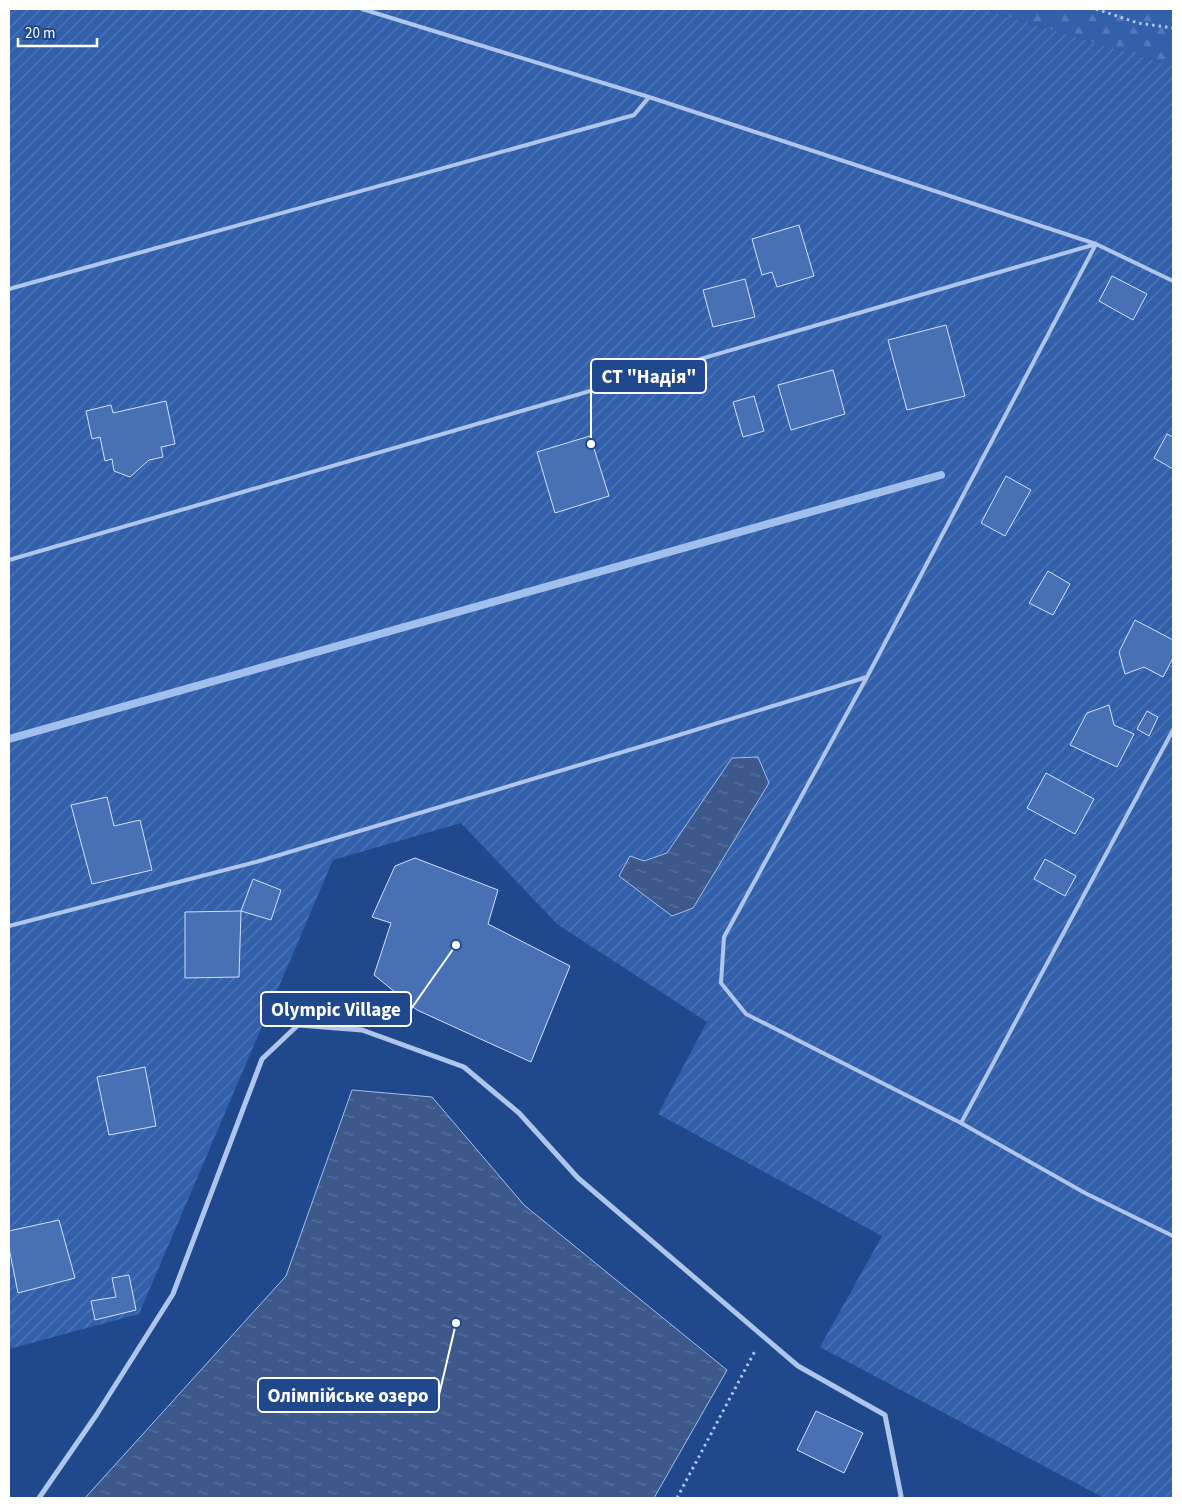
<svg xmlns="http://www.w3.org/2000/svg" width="1182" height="1507" font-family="'Source Sans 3',sans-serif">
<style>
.forest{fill:url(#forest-firs)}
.garden{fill:url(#garden-furrows)}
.water{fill:url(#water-ripples);stroke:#a1bfed}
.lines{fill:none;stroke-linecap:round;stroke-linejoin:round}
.stream{stroke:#a1bfed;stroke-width:8}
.building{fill:#4870b4;stroke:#d3e1f9}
.path{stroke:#aec5ec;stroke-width:3;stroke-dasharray:2.5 4;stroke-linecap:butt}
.lane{stroke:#aec5ec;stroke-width:4}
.street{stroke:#aec5ec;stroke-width:5}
.leader{fill:none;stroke:#fff;stroke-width:2}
.callout-dot{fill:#fff;stroke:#20488d;stroke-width:2}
.callout{fill:#20488d;stroke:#fff;stroke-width:2}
.callout-label{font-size:19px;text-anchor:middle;font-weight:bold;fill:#fff}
</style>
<defs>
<pattern id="forest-firs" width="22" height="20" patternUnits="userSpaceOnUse" patternTransform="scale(1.25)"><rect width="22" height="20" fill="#3360aa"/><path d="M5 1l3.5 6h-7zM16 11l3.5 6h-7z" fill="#5278b7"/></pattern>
<pattern id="garden-furrows" width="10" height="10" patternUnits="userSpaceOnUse" patternTransform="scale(1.25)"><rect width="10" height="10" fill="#3360aa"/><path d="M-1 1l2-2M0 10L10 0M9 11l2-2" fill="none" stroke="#5278b7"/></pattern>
<pattern id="water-ripples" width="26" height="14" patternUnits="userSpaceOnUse" patternTransform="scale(1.25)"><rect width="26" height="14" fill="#3d598c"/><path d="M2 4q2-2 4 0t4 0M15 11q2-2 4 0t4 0" fill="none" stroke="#5a729d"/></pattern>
</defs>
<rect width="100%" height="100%" fill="#20488d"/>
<path class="forest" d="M982,9H1173V66Z"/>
<path class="garden" d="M9,9H982L1173,66V1498H1104L820,1347L882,1236L658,1114L707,1022L557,924L461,823L333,860L139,1314L9,1349Z"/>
<path class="water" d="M758,757L769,783L693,908L672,916L619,876L630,856L644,861L667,853L732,758Z
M352,1090L432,1097L524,1205L727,1370L654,1498H85L286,1276Z"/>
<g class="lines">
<path class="stream" d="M9,739L941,475"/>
</g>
<path class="building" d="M799,225L814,276L777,287L772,272L762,275L752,239Z
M1112,276L1147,294L1133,320L1099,301Z
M745,279L755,317L713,327L703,290Z
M946,325L965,396L907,410L888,340Z
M833,370L845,414L791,430L778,385Z
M754,396L764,431L743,437L733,402Z
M166,401L175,444L161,447L163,457L149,460L130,477L114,471L112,459L105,461L100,437L92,439L86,411L111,405L113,413Z
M1167,434L1173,437V469L1154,458Z
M590,436L609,496L555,513L537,452Z
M1006,476L1031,490L1005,536L981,523Z
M1048,571L1070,584L1053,615L1029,603Z
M1135,620L1173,640V658L1163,677L1144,667L1125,674L1119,652Z
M1109,705L1114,725L1134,734L1117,767L1070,745L1087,713Z
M1147,711L1158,717L1149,736L1137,729Z
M1046,773L1094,799L1075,834L1027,808Z
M107,797L114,826L140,820L152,870L92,884L71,805Z
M415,858L498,890L488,924L570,966L531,1062L417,1010L374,975L391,923L372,917L395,866Z
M1045,859L1076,876L1065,896L1034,879Z
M253,879L281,890L271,920L241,911Z
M241,911L239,977L185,978V912Z
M145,1067L156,1126L109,1135L97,1077Z
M59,1220L75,1278L18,1293L9,1248V1231Z
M129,1275L136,1310L95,1320L91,1301L116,1297L112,1278Z
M816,1411L863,1433L844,1473L797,1450Z"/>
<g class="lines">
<path class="path" d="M1096,9L1138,23L1173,28
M677,1498L756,1349"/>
<path class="lane" d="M362,9L649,97L1096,244
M1173,281L1096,244L867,677L724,937L721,983L746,1014L961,1123L1173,730
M9,289L634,115L649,97
M9,560L1096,244
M9,926L256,862L666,739L867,677
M961,1123L1085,1193L1173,1236"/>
<path class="street" d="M39,1498L97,1414L173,1294L262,1059L298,1025L362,1030L464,1067L519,1113L578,1178L798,1366L885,1415L901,1496L900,1498"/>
</g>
<path class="leader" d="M591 444L591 376M456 945L411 1009M456 1323L439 1395"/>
<g class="callout-dot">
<circle cx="591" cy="444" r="5"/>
<circle cx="456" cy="945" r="5"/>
<circle cx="456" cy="1323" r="5"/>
</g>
<g class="callout">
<rect x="591" y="359" width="115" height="34" rx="5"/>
<rect x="261" y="992" width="150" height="34" rx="5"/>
<rect x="258" y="1378" width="181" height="34" rx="5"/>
</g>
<g class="callout-label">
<text x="649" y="383">СТ "Надія"</text>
<text x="336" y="1016">Olympic Village</text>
<text x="348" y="1402">Олімпійське озеро</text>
</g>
<rect width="1182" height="1507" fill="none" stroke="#ffffff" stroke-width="20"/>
<path d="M18 38v8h79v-8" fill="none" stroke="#ffffff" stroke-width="2.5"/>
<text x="25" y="38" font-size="15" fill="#ffffff" stroke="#20488d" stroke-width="4" paint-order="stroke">20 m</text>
</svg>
